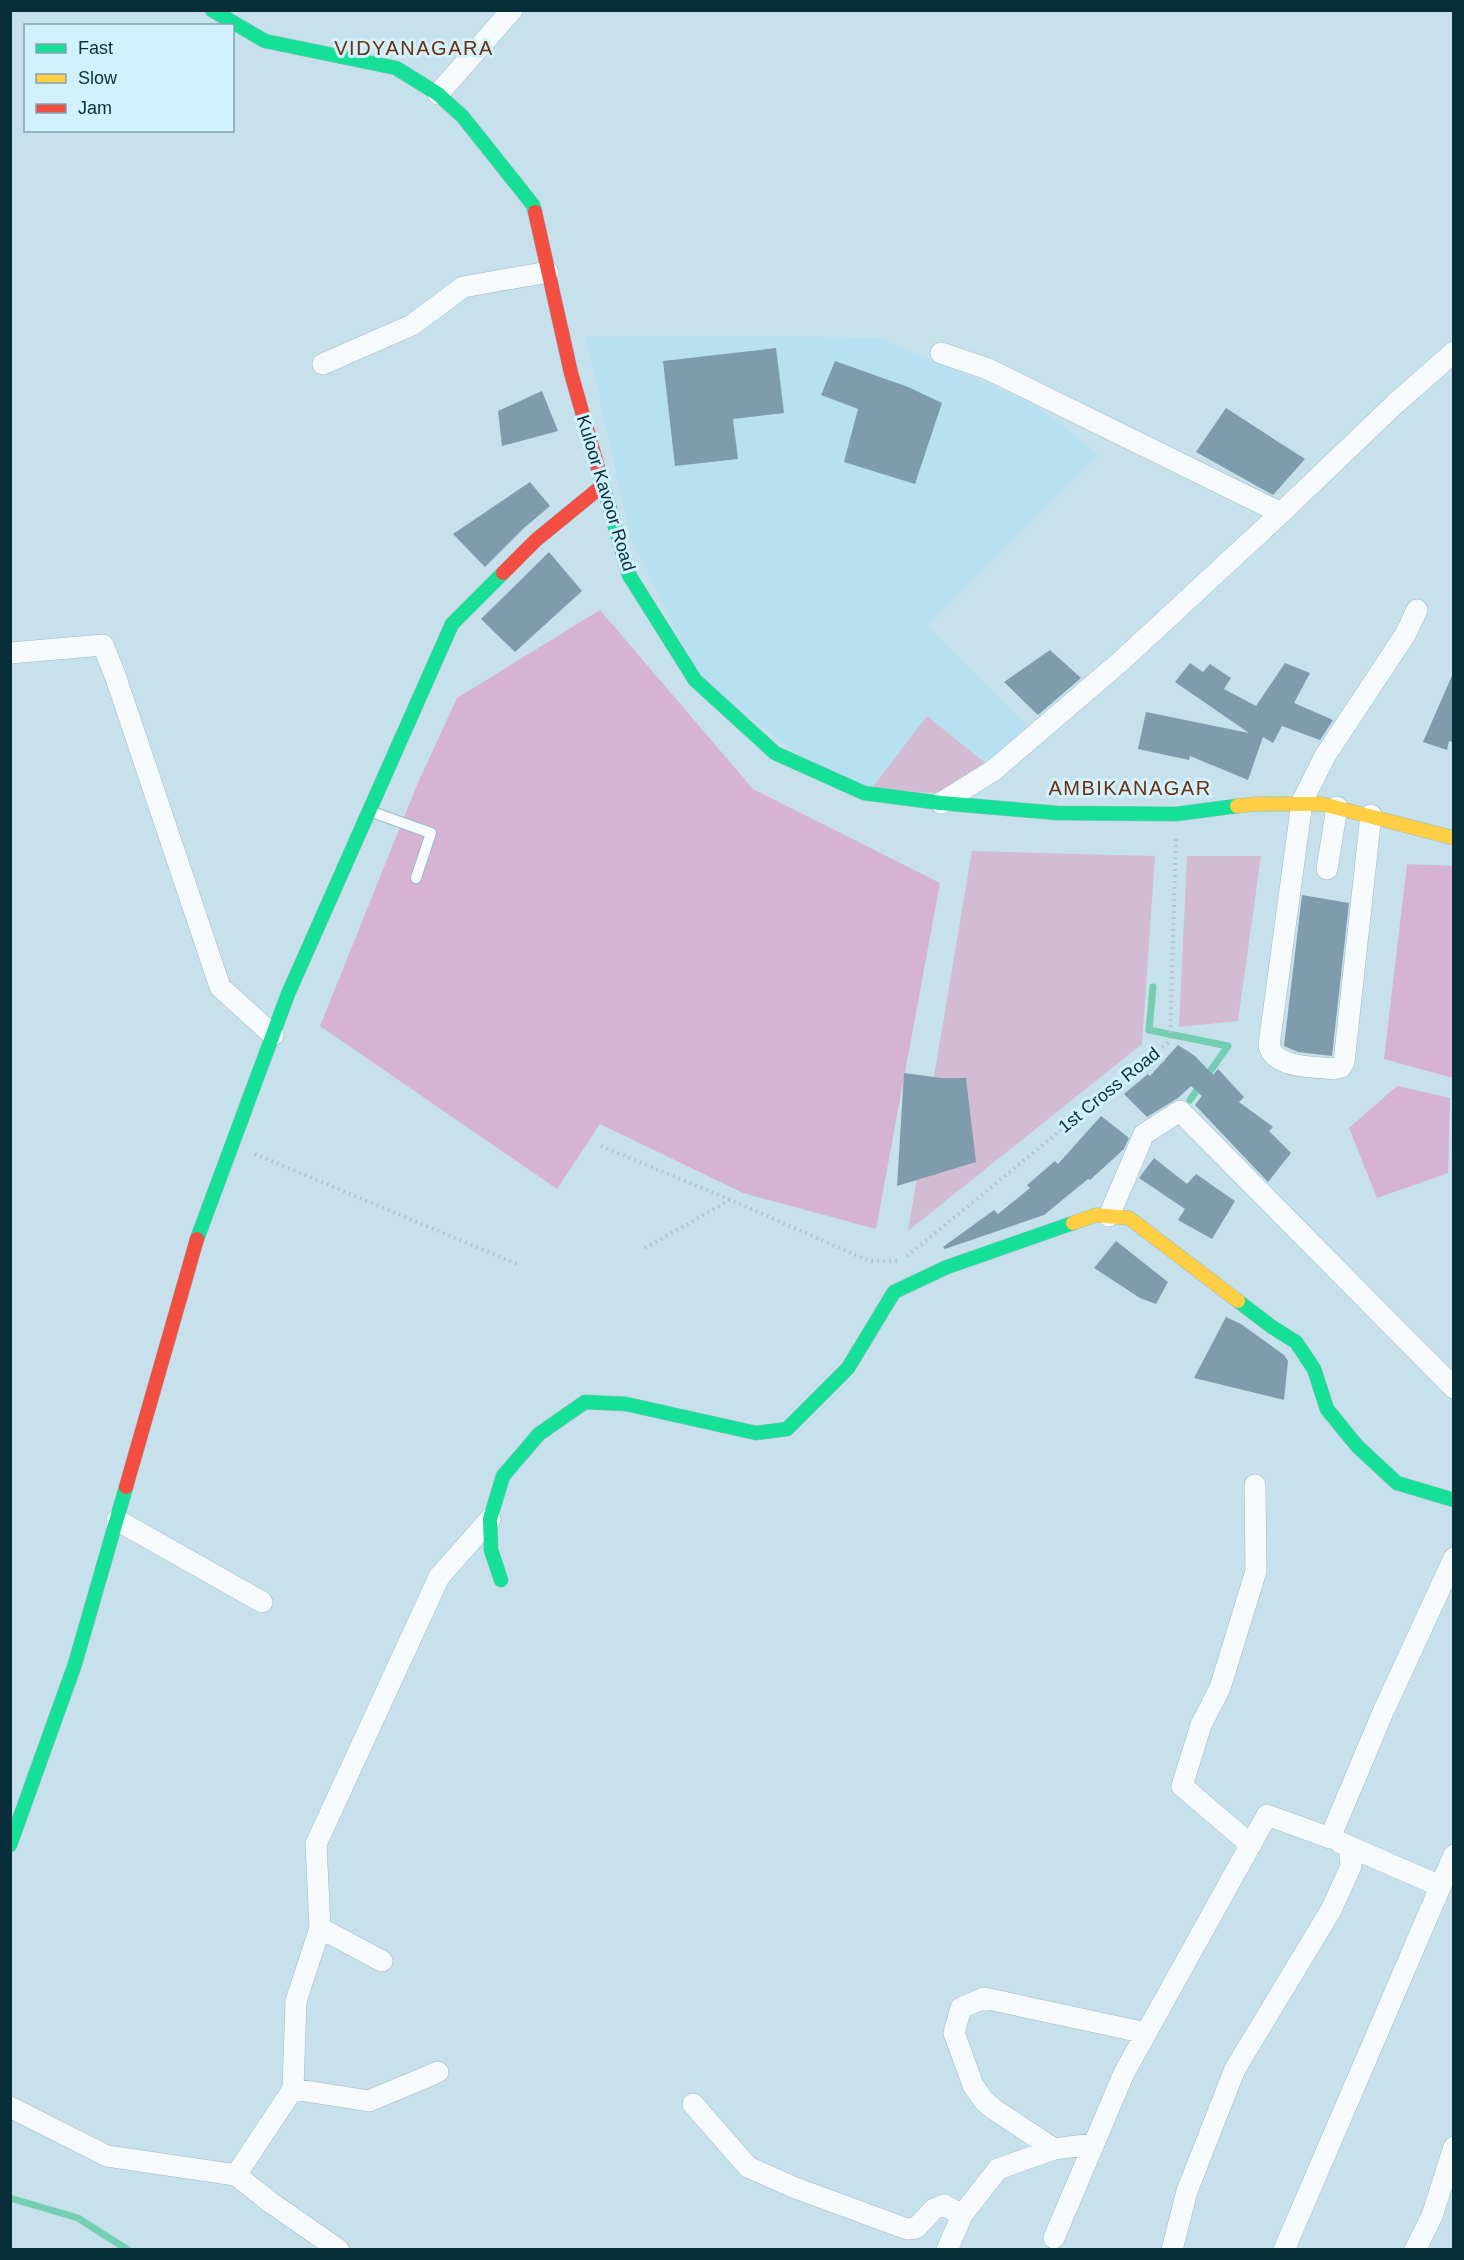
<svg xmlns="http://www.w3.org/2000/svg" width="1464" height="2260" font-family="Helvetica,sans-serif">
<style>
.built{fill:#b7e0f0}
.green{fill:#d4bbd4}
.forest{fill:#d7b3d3}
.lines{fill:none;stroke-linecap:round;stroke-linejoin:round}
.stream{stroke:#76ceb2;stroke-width:7}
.building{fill:#7e9cac}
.lane-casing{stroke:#9ebac5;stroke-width:12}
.street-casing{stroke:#9ebac5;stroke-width:22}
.fast-casing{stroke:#9ebac5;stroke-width:15}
.slow-casing{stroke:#9ebac5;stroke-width:15}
.jam-casing{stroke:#9ebac5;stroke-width:15}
.path{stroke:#b4c1c6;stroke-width:4;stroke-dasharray:1.5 4.5;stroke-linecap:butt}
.lane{stroke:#f6fafc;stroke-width:10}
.street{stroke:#f6fafc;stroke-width:21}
.fast{stroke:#16e098;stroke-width:14}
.slow{stroke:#ffcf43;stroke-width:14}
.jam{stroke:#f24e42;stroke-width:14}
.labels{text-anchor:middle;stroke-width:6;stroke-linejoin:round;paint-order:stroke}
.street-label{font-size:18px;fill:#082e3a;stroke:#d2f1fe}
.neighbourhood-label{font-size:20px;letter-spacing:1.5px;fill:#6e2f0d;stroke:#d2f1fe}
</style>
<rect width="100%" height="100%" fill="#c6e1eb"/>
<path class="built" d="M760,336L879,338L1036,405L1099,455L927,626L1032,731L994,770L872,788L817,769L698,677L630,535L586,337Z"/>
<path class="green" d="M927,716L994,770L942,794L872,788Z
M972,851L1155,856L1142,1044L908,1231Z
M1187,856H1261L1238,1021L1179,1027Z"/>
<path class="forest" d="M600,610L753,789L940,883L876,1229L743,1193L600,1124L557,1189L320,1026L417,785L457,698Z
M1407,864L1453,866V1078L1384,1059Z
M1397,1086L1450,1098L1448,1173L1377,1198L1349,1128Z"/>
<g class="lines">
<path class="stream" d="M1153,987L1149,1030L1228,1046L1190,1100
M10,2198L78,2218L128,2250"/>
</g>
<path class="building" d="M776,348L784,413L733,419L738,459L675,466L663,361Z
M835,361L908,387L942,403L915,484L844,462L858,409L821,395Z
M542,391L558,431L502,446L498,411Z
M1226,408L1305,459L1273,495L1196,452Z
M530,482L550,506L524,528L485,567L453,534Z
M549,552L582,591L515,652L481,619Z
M1050,650L1081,678L1038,715L1004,682Z
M1190,663L1203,672L1210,664L1231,678L1224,689L1256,706L1285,663L1310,673L1294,703L1333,720L1320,740L1282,726L1273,743L1263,737L1248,780L1190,756L1189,760L1138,749L1146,712L1249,733L1175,682Z
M1454,671V743L1449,741L1447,750L1423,742Z
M1302,895L1349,903L1332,1056L1298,1052L1284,1046Z
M1178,1045L1195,1056L1213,1075L1218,1069L1244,1097L1239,1102L1273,1127L1269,1131L1291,1153L1268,1182L1195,1105L1202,1096L1191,1086L1178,1098L1147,1117L1124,1094L1148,1074L1150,1076Z
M904,1073L941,1078H966L976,1162L897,1186Z
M1101,1116L1129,1138L1124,1149L1090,1180L1088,1179L1044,1215L945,1249L943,1247L994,1210L998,1214L1030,1188L1027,1185L1055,1161L1058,1164Z
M1154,1158L1187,1184L1196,1174L1235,1201L1212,1239L1178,1220L1185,1209L1139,1178Z
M1116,1241L1168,1282L1156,1304L1140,1298L1094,1268Z
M1226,1317L1241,1324L1284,1355L1288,1361L1284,1400L1194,1378Z"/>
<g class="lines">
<defs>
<path id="lane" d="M372,812L431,833L416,878"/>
<path id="street" d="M438,94L512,10
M941,353L988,369L1281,513
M323,364L412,325L463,287L548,272
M10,653L103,645L115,675L220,987L273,1035
M941,803L994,770L1120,662L1281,513L1395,404L1454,352
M1371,815L1344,1062L1341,1067L1333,1069C1314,1066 1274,1069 1269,1045L1302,802L1325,756L1405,635L1417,610
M1327,869L1337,807
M1109,1216L1144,1134L1180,1111L1454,1388
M117,1520L262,1602
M1339,1842L1440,1886
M1251,1845L1182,1786L1201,1725L1220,1688L1256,1571L1255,1485
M320,1928L382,1961
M293,2089L296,2001L320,1928L316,1844L439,1577L490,1519
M693,2104L748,2167L793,2187L907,2229L916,2228L934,2209L944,2205L962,2215L998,2169L1054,2149
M10,2107L107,2156L236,2175L293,2089L369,2101L438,2072
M1093,2144L1054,2149L995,2110L984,2101L973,2085L954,2033L961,2008L984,1998L1146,2033
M236,2175L270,2202L339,2250
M1054,2238L1124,2073L1267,1815L1330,1838L1383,1712L1454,1558
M947,2250L962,2215
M1172,2250L1187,2191L1235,2069L1331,1910L1351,1866L1349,1846
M1284,2250L1454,1855
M1415,2250L1432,2216L1454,2147"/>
<path id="fast" d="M212,10L265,41L396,68L438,94L463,117L533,205L535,212
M598,468L629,575L695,680L775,753L864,793L941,803L1057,813L1176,814L1237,806
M197,1239L288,994L452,624L503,573
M1238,1301L1272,1327L1296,1342L1314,1369L1327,1409L1357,1446L1397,1483L1454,1500
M501,1580L491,1550L490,1519L503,1476L539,1434L585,1402L626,1404L756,1433L787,1429L848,1368L894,1292L947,1267L1073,1223
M10,1845L75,1664L126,1487"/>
<path id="slow" d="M1237,806L1255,804H1322L1454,838
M1073,1223L1096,1215L1129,1218L1238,1301"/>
<path id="jam" d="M535,212L571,373L598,468
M503,573L536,540L602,486
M126,1487L197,1239"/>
</defs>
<use href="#lane" class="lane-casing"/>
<use href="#street" class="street-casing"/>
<use href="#fast" class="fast-casing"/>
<use href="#slow" class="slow-casing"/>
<use href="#jam" class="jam-casing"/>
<path class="path" d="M1154,1053L1164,1062
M1138,1066L1148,1074
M601,1146L731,1200L869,1261H898
M255,1154L517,1264
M645,1248L730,1200
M907,1256L1170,1041L1176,839"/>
<use href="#lane" class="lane"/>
<use href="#street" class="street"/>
<use href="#fast" class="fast"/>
<use href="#slow" class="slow"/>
<use href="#jam" class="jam"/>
</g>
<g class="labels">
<g class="street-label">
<text transform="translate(606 493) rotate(73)" y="6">Kuloor Kavoor Road</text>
<text transform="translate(1109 1090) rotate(-39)" y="6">1st Cross Road</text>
</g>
<g class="neighbourhood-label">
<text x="414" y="55">VIDYANAGARA</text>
<text x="1130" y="795">AMBIKANAGAR</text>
</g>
</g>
<rect width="1464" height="2260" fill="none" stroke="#082e3a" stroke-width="24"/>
<rect x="24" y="24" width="210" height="108" fill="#d2f1fe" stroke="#81a3b0" stroke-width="1.5"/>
<rect x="36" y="44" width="30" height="9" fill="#16e098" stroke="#81a3b0" stroke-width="1.5"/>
<text x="78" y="54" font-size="18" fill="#082e3a">Fast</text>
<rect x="36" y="74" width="30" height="9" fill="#ffcf43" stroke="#81a3b0" stroke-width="1.5"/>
<text x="78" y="84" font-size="18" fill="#082e3a">Slow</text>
<rect x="36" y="104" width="30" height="9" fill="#f24e42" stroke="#81a3b0" stroke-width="1.5"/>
<text x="78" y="114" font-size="18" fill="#082e3a">Jam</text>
</svg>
